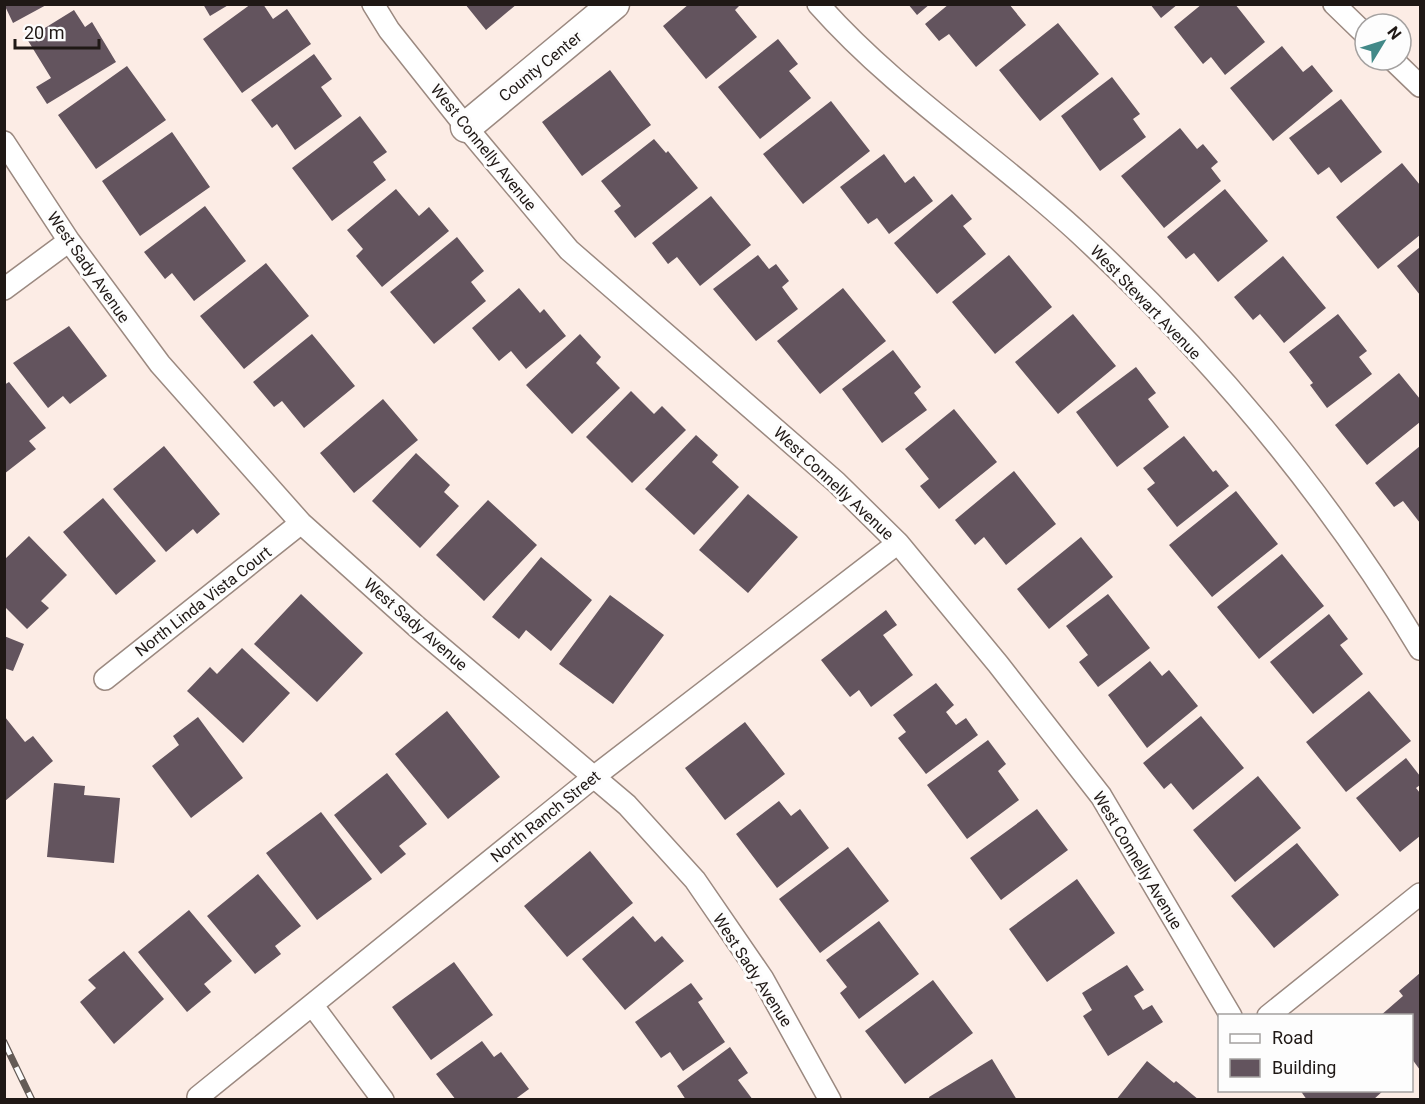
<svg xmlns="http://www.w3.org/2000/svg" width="1425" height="1104" font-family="Roboto,sans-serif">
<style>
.building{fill:#63545e}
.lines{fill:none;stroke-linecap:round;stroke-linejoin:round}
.street-casing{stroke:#9b8980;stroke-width:24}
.secondary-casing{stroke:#9b8980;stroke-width:33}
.street{stroke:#fff;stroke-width:21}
.secondary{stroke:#fff;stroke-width:30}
.rail-casing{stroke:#645b56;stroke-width:7}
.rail{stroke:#fdfdfd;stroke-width:4.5;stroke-dasharray:14;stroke-linecap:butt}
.labels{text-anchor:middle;stroke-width:6;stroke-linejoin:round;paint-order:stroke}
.street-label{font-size:16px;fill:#1f1815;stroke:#fdfdfd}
</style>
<rect width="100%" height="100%" fill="#fcece5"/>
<path class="building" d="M4,4H48L13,23Z
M203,4H230L210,16Z
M251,4H263L273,19L287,9L311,44L242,93L203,39Z
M465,4H517L486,30Z
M689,4H741L735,10L757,37L706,79L663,26Z
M908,4H930L917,15Z
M949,4H1009L1026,25L976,67L949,34L939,41L925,24Z
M1150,4H1178L1161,18Z
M1202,4H1235L1265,42L1225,75L1211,57L1203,64L1174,27Z
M74,10L85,27L92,22L116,62L47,104L36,87L51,78L27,39Z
M1058,23L1099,74L1040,121L999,70Z
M778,39L798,64L789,71L811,98L760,139L718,87Z
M1282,46L1303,72L1312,65L1333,91L1273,141L1230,88Z
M314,54L332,79L321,87L342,116L295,150L277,124L272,128L251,100Z
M127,66L166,120L96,169L58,115Z
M610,70L651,125L582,176L542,122Z
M1112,77L1140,114L1133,119L1146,137L1100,171L1061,116Z
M1341,99L1382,152L1341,183L1329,167L1318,175L1289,138Z
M831,101L870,151L803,204L763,154Z
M360,116L387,152L373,162L386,180L332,221L292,168Z
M1180,128L1197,149L1203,144L1218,162L1211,168L1221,181L1164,228L1121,176Z
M172,132L210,187L140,236L102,181Z
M654,139L666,153L668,151L698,188L635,238L614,211L621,206L601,181Z
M884,154L905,183L914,176L933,201L889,234L877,218L868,224L840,187Z
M1402,163L1420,185V235L1378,269L1336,217Z
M396,189L419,216L429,207L449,231L382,287L356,256L363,249L347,230Z
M1225,189L1268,241L1218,282L1194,253L1186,259L1167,237Z
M952,194L972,219L963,226L986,254L937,294L894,243Z
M711,196L751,245L700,286L677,257L668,264L652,243Z
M205,206L246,261L194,301L172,273L165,279L144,252Z
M457,237L484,271L471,282L486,301L434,344L390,292Z
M1420,247V295L1397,266Z
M758,255L769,269L776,264L789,281L782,287L798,309L756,341L713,289Z
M1009,255L1052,307L995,354L952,302Z
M1283,256L1326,308L1284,343L1260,314L1253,320L1234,297Z
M266,263L309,316L244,369L200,316Z
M519,288L540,313L544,309L566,336L526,369L511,351L499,361L472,328Z
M843,288L886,341L820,394L777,341Z
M1073,314L1116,366L1058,414L1015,362Z
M1338,314L1367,351L1359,357L1372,374L1327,408L1310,385L1313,383L1289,352Z
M69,326L107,376L70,404L63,396L48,408L13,363Z
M312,334L355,386L304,428L282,401L274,407L253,382Z
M580,334L601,357L596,363L620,388L572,434L526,385Z
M893,350L921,387L914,393L927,410L882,443L842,389Z
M1136,367L1156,393L1148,399L1169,427L1117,467L1076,412Z
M1399,373L1420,399V422L1367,465L1335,425Z
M9,382L46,428L29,441L36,449L4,474V385Z
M631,391L654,414L662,406L686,430L632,483L586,437Z
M383,399L418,440L354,493L320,453Z
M954,409L997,462L939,509L920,486L929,479L905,449Z
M696,435L718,455L712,462L739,487L694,535L645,489Z
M1184,436L1213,472L1216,470L1229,486L1177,527L1147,489L1155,483L1143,468Z
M164,446L220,514L197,534L193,529L166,552L113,489Z
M1420,446V523L1403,501L1394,507L1375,483Z
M416,453L450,485L444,492L459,506L420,548L372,501Z
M1014,471L1056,524L1006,565L984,537L975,545L955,520Z
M1236,491L1278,544L1212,597L1169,545Z
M748,494L798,537L748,593L699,550Z
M103,498L156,561L116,595L63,532Z
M488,500L537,545L484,601L436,555Z
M29,536L67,575L41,601L49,608L27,629L4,606V560Z
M1081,537L1113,577L1049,629L1017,589Z
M1282,554L1324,606L1259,659L1217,607Z
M541,557L592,600L551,651L526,630L519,639L492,617Z
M301,594L363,653L317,702L254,644Z
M1108,594L1150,648L1098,687L1079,662L1088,655L1066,626Z
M610,595L664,635L613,704L559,664Z
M886,610L897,625L883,635L913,675L871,707L859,690L850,697L821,660Z
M1329,614L1348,639L1340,645L1363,674L1313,714L1270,662Z
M4,636L24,644L13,671L4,668Z
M242,648L290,693L243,743L187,691L210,667L217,674Z
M1150,661L1162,676L1169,670L1198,706L1147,748L1108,695Z
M936,683L954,705L946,712L956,725L966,718L978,735L926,774L898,738L906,732L893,715Z
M1369,691L1411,741L1346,792L1306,742Z
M447,711L500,777L448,819L395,754Z
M1201,716L1244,768L1193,810L1171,783L1164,789L1143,763Z
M5,717L25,742L33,736L53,761L5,801Z
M198,717L243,778L191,818L152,766L179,745L173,736Z
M745,722L785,774L725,820L685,768Z
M988,740L1006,764L998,771L1019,800L967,839L927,785Z
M1406,758L1420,776V785L1416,788L1420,793V836L1400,852L1356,798Z
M387,773L427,824L399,846L406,854L381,874L334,815Z
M1258,776L1301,828L1235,882L1193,830Z
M54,783L85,786L84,795L120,798L114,863L47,857Z
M779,801L791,816L800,809L829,848L777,888L736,834Z
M1037,809L1068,850L1001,900L970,858Z
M321,812L372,879L317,920L266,853Z
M1297,843L1339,895L1274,948L1231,896Z
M848,847L889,901L820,953L779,899Z
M590,851L633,903L567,957L524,906Z
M258,874L301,926L275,946L281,954L255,974L207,916Z
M1077,879L1115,933L1047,982L1009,929Z
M189,910L232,961L204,984L211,992L187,1012L138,952Z
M633,916L655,942L662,936L684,961L625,1010L582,959Z
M879,921L919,974L859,1019L840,993L847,987L826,960Z
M124,951L164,999L114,1044L80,1002L96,988L88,980Z
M454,962L493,1015L431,1060L392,1007Z
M1127,965L1144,990L1134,996L1143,1010L1152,1005L1163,1022L1108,1056L1083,1016L1092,1010L1082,993Z
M1420,973V1070L1412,1059V1016H1380L1403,996L1399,991Z
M933,980L973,1033L905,1084L865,1031Z
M691,983L703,999L698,1002L725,1042L683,1071L670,1052L661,1058L635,1022Z
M482,1041L494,1057L501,1052L529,1089L514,1100H456L436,1074Z
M730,1047L748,1073L738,1080L753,1100H686L677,1086Z
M992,1059L1017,1100H930L929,1097Z
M1147,1061L1174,1083L1176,1081L1199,1100H1116Z
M1300,1090H1384L1373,1100H1307Z"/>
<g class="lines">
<defs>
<path id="street" d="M373,4L389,30L466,127L569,250L836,482L898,543L998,664L1101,796L1231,1016
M818,4C896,92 995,155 1080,234C1211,356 1328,495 1420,649
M1334,4L1365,34
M1393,60L1420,86
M4,142L69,241L160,364L301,523L417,627L627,805L695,880L763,979L830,1100
M4,289L69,241
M105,679L301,523
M313,1006L383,1100
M1268,1016L1420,894
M198,1097L595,776L898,543"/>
<path id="secondary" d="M466,127L614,4"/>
</defs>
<use href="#street" class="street-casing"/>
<use href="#secondary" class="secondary-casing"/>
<use href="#street" class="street"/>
<use href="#secondary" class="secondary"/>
<defs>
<path id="rail" d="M4,1042L32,1100"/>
</defs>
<use href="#rail" class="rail-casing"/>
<use href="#rail" class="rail"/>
</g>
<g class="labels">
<g class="street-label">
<text transform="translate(540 66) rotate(-39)" y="6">County Center</text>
<text transform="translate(484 147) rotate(51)" y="6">West Connelly Avenue</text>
<text transform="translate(89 267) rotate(55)" y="6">West Sady Avenue</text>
<text transform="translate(1146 302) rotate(46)" y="6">West Stewart Avenue</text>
<text transform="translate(834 483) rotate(43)" y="6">West Connelly Avenue</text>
<text transform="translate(203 601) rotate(-38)" y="6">North Linda Vista Court</text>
<text transform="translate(416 624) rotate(41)" y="6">West Sady Avenue</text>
<text transform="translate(545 816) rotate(-39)" y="6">North Ranch Street</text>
<text transform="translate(1138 860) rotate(59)" y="6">West Connelly Avenue</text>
<text transform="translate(753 970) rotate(57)" y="6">West Sady Avenue</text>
</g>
</g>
<rect width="1425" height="1104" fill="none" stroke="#1f1815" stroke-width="12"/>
<rect x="1218" y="1014" width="195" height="78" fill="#fdfdfd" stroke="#a4a1a0" stroke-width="1.5"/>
<rect x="1230" y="1034" width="30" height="9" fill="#ffffff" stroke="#a4a1a0" stroke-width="1.5"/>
<text x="1272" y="1044" font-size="18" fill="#1f1815">Road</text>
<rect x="1230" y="1059" width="30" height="18" fill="#63545e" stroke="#a4a1a0" stroke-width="1.5"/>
<text x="1272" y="1074" font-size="18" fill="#1f1815">Building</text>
<g transform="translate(1383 42) rotate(52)"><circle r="28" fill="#fdfdfd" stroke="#a4a1a0" stroke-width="1.5"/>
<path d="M0-4.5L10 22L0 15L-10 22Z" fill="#428988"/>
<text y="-9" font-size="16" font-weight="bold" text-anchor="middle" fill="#1f1815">N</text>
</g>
<path d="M15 39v9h84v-9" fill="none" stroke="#1f1815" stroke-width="3"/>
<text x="24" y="39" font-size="18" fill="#1f1815" stroke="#fdfdfd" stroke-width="4.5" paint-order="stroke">20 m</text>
</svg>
